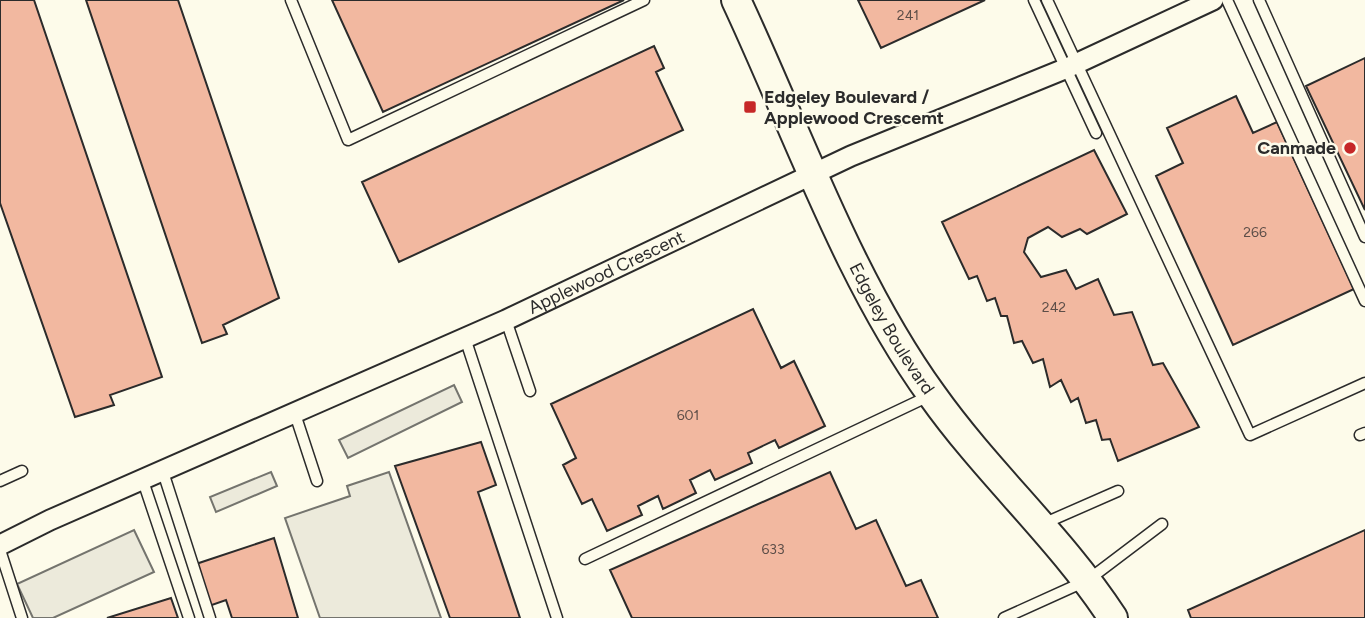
<svg xmlns="http://www.w3.org/2000/svg" width="1365" height="618" font-family="Figtree,sans-serif">
<style>
.parking{fill:#eceadb;stroke:#74746e;stroke-width:2}
.building{fill:#f2b8a0;stroke:#2b2b2b;stroke-width:2}
.lines{fill:none;stroke-linecap:round;stroke-linejoin:round}
.lane-casing{stroke:#2b2b2b;stroke-width:13}
.street-casing{stroke:#2b2b2b;stroke-width:23}
.secondary-casing{stroke:#2b2b2b;stroke-width:32}
.lane{stroke:#fdfbea;stroke-width:10}
.street{stroke:#fdfbea;stroke-width:19}
.secondary{stroke:#fdfbea;stroke-width:28}
.poi-dot{fill:#c62828;stroke:#fdfbea;stroke-width:2.5}
.labels{text-anchor:middle;stroke-width:5;stroke-linejoin:round;paint-order:stroke}
.number-label{font-size:14px;fill:#5d4e48}
.poi-label{font-size:18px;font-weight:bold;fill:#2b2b2b;stroke:#fdfbea;text-anchor:start}
.street-label{font-size:18px;fill:#2b2b2b;stroke:#fdfbea}
</style>
<rect width="100%" height="100%" fill="#fdfbea"/>
<path class="parking" d="M454,385L462,402L348,458L339,440Z
M271,472L277,486L216,512L210,497Z
M389,472L441,618H320L285,518L350,496L347,486Z
M134,530L154,572L53,618H33L17,584Z"/>
<path class="building" d="M0,0H34L162,377L110,395L114,405L75,417L0,203Z
M86,0H178L279,298L223,325L227,334L202,343Z
M332,0H624L383,112Z
M858,0H985L881,48Z
M654,46L664,68L656,72L683,130L399,262L362,182Z
M1365,58V210L1306,86Z
M1236,96L1253,133L1277,122L1354,289L1233,345L1156,176L1183,163L1167,128Z
M1094,150L1127,214L1087,234L1080,229L1062,237L1048,227L1028,238L1024,252L1041,277L1066,270L1076,289L1098,279L1114,315L1132,312L1153,365L1163,363L1199,427L1118,461L1110,439L1102,440L1096,420L1086,423L1078,398L1071,402L1061,380L1050,387L1043,359L1033,363L1022,341L1014,343L1007,316H1001L995,298L987,301L977,276L969,279L942,222Z
M753,309L781,368L794,361L825,426L779,448L775,440L748,453L752,463L715,480L710,470L690,480L696,493L663,509L658,496L638,506L642,515L607,531L592,499L582,504L563,465L576,458L551,404Z
M481,442L496,485L478,492L520,618H450L395,466Z
M830,472L856,529L876,520L906,586L921,580L938,618H632L610,570Z
M1365,530V618H1191L1188,610Z
M274,538L298,618H232L226,600L209,606L196,564Z
M171,598L178,618H107Z"/>
<g class="lines">
<defs>
<path id="lane" d="M291,0L348,140L644,0
M1034,0L1096,133
M1047,0L1250,435L1365,383
M1227,0L1365,301
M1259,0L1365,237
M506,320L530,391
M465,338L557,618
M295,414L317,481
M1360,435L1365,433
M163,472L210,618
M0,481L22,471
M143,481L189,618
M1045,523L1118,491
M0,550L22,618
M585,559L929,396
M1004,618L1088,580L1162,524"/>
<g id="street">
<path id="s1" d="M0,545L50,520L506,320L851,156L1067,68L1213,0"/>
</g>
<g id="secondary">
<path id="s2" d="M736,0C797,130 848,279 932,395C988,474 1061,538 1113,618"/>
</g>
</defs>
<use href="#lane" class="lane-casing"/>
<use href="#street" class="street-casing"/>
<use href="#secondary" class="secondary-casing"/>
<use href="#lane" class="lane"/>
<use href="#street" class="street"/>
<use href="#secondary" class="secondary"/>
</g>
<g class="poi-dot">
<rect x="743" y="100" width="14" height="14" rx="3.5"/>
<circle cx="1350" cy="148" r="7"/>
</g>
<g class="labels">
<g class="number-label">
<text x="908" y="20">241</text>
<text x="1255" y="237">266</text>
<text x="1054" y="312">242</text>
<text x="688" y="420">601</text>
<text x="773" y="554">633</text>
</g>
<g class="poi-label">
<text x="764" y="103">Edgeley Boulevard /<tspan x="764" dy="21">Applewood Crescemt</tspan></text>
<text x="1336" y="154" text-anchor="end">Canmade</text>
</g>
<g class="street-label">
<text dy="6" stroke="none"><textPath href="#s1" startOffset="665">Applewood Crescent</textPath></text>
<text dy="6" stroke="none"><textPath href="#s2" startOffset="364">Edgeley Boulevard</textPath></text>
</g>
</g>
</svg>
